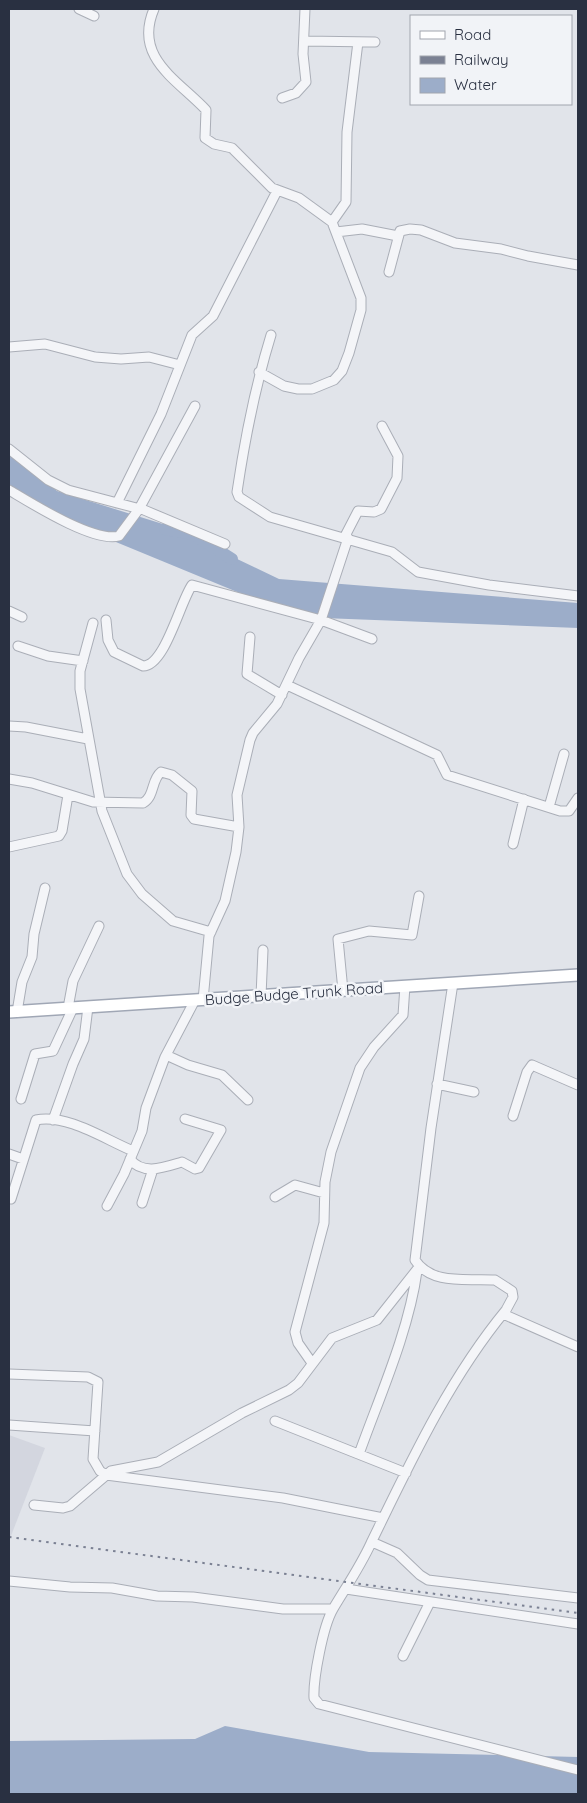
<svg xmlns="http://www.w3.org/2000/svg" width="587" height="1803" font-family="Quicksand,sans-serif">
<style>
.built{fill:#d3d6df}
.water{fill:#9cadc9}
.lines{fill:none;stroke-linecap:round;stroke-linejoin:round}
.river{stroke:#9cadc9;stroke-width:12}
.minor-casing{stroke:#aaaeb7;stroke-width:11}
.major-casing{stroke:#a0a7b5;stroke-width:14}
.minor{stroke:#f4f5f8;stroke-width:9}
.major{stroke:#fff;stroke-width:11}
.rail{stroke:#7b8193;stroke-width:2;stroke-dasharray:2.5 5;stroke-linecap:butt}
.labels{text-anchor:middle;stroke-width:5;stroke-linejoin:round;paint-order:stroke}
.street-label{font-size:15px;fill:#293041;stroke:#f1f3f7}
</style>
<rect width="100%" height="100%" fill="#e1e4ea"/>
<path class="built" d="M9,1435L45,1448L9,1541Z"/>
<path class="water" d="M9,452L57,491L166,525L279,579L578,603V628L323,618L266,604L48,514L9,486Z
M225,1726L369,1752L578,1757V1794H9V1741L195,1739Z"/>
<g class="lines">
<path class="river" d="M165,529L193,534L232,559"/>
<defs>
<path id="minor" d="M79,9L94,16
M154,9C133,58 178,80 206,110L205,138L214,144L232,148L272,188L299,198L332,222
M304,41L375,42
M282,98L296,93L306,82L303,54L305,9
M336,232L362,229L398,236
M389,272L400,231L410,229L421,230L455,243L501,249L528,256L578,265
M271,335C255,387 245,438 237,492L239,497L270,517L392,552L418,572L489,585L578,596
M9,347L45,344L95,357L121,359L149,357L180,365
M259,372L284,386L298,389H312L334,380L342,371L349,353L361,310V298L332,222L346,202L347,132L358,42
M9,449L48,480L68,490L144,510L225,544
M9,490C31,503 94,543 119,536L139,509L195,406
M117,503L161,414L192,335L213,316L277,191
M344,538L358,511L374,512L381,509L397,478L398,456L382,426
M9,611L22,617
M106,620L108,640L114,652L143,666C165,666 180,602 192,585L321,620L372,639
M93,623L80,671V689L102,811L127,874L142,894L173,921L211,932
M250,637L247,674L282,695
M18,646L48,656L83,661
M287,685L437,755L447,775L560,811H569L578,798
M9,726L26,727L88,739
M9,779L32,783L93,802L143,803C155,796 151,780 161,772L172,775L192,791L191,815L194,819L239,827
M549,807L564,754
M513,844L524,799
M9,847L59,836L62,831L68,795
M453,983L431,1128L415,1260C432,1286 468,1278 495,1280L512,1291L513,1297L506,1310C449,1379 410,1463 371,1543C360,1567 346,1587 333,1609C323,1626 313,1679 314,1698L319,1704L578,1770
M343,991L338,939L369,931L412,935L419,896
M261,996L263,950
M203,1000L209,936L225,901L236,852L239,827L237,795L250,740L253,733L277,704L299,658L321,620L348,538
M68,1008L73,981L99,926
M17,1012L22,982L32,957L34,934L45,888
M166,1055L188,1065L222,1075L248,1100
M437,1084L474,1092
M21,1099L35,1054L53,1051L73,1008
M513,1116L527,1072L532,1065L578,1085
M53,1120L73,1064L84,1039L88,1007
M9,1154L23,1159
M130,1159C143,1176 165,1167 182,1162L195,1169L199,1168L221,1130L185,1119
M275,1197L295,1185L324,1193
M11,1199L36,1120C68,1114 104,1139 133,1151
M142,1203L153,1169
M107,1206L124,1174L142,1131L146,1108L165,1057L195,1000
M503,1314L578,1347
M312,1363L298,1343L295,1332L324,1223L325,1182L331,1152L360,1068L374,1047L403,1015L405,986
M9,1374L88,1377L98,1382L93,1459L100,1471L106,1475L283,1498L383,1518
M275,1421L406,1473
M9,1425L95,1431
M359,1454C379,1398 409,1331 417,1271
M34,1505L63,1508L70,1506L111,1471L158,1462L242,1413L289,1390L298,1383L332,1338L377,1320L419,1267
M372,1542L397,1553L420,1575L428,1580L578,1598
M9,1581L70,1587L112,1588L157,1596L193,1597L283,1609H333
M346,1589L578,1624
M403,1656L430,1602"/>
<path id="major" d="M9,1012L578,975"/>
</defs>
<use href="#minor" class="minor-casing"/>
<use href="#major" class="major-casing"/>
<use href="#minor" class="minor"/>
<use href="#major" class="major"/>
<path class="rail" d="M9,1537L578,1613"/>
</g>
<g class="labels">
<g class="street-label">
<text transform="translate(294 994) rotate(-4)" y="5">Budge Budge Trunk Road</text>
</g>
</g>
<rect width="587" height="1803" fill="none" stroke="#293041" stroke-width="20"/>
<rect x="410" y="15" width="162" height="90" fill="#f1f3f7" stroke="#a1a5ae"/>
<rect x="420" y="31" width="25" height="8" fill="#ffffff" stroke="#a1a5ae"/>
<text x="454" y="40" font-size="15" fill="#293041">Road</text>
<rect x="420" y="56" width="25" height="8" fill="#7b8193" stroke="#a1a5ae"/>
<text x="454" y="65" font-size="15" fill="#293041">Railway</text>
<rect x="420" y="78" width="25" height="15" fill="#9cadc9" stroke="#a1a5ae"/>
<text x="454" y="90" font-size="15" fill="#293041">Water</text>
</svg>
